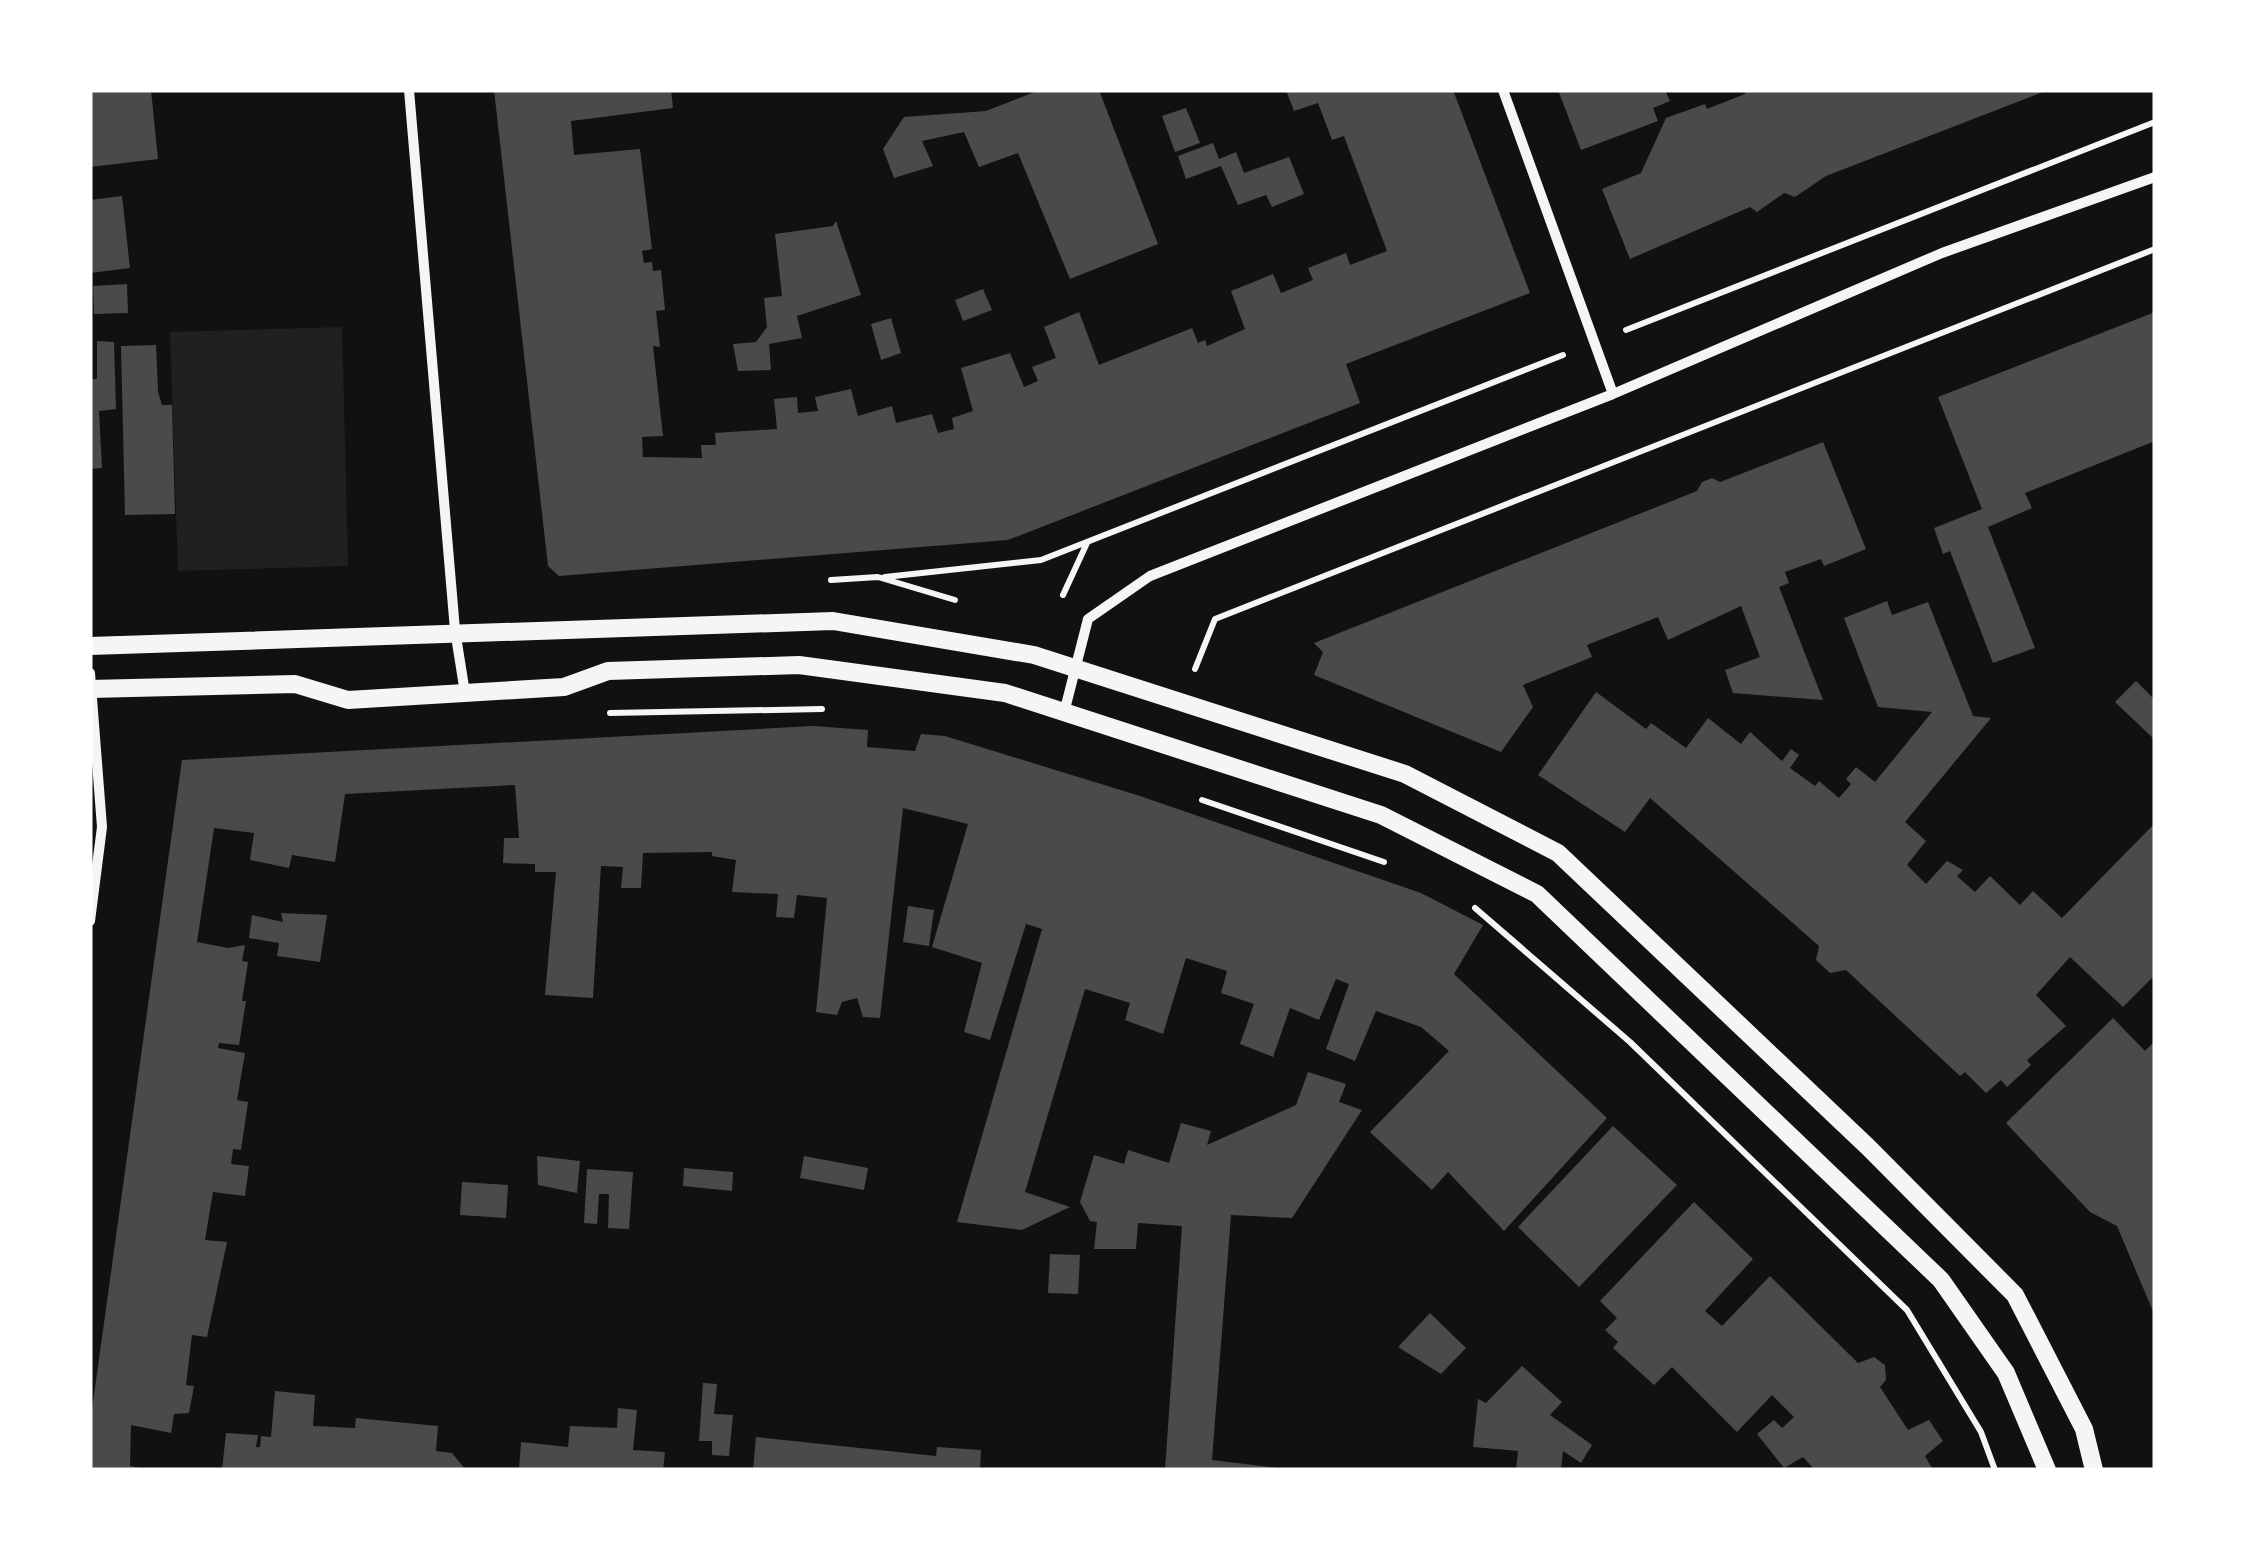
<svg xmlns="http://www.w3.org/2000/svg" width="2245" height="1560" font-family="Roboto,sans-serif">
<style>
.green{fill:#202020}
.building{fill:#4a4a4a}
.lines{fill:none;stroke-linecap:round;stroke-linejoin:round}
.path{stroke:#f5f5f5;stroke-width:6}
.minor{stroke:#f5f5f5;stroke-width:10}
.tertiary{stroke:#f5f5f5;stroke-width:18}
</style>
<rect width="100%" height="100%" fill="#111"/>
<path class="green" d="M342,327L348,566L178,571L170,332Z"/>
<path class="building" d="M90,90H151L158,159L90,167Z
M494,90H671L673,108L571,121L574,155L640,149L652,249L642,251L644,263L652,262L653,271L661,270L665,310L656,311L660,347L653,346L663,436L642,437L643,457L702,458L701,445H716L715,433L777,429L774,399L797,397L798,413L818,411L815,397L851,389L858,416L892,406L896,423L932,414L938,433L954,429L952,418L973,411L961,368L1010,353L1024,387L1038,381L1032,367L1056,358L1044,327L1079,312L1099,365L1192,328L1198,343L1205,340L1207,346L1245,329L1231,291L1273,274L1281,293L1313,280L1308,268L1346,253L1350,265L1387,251L1344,136L1332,140L1318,103L1294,111L1286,90H1453L1530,293L1346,364L1360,403L1008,540L559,576L548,566Z
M1040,90H1099L1158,244L1070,279L1018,153L979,167L964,132L922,141L933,166L894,178L883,149L904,117L986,111Z
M1558,90H1665L1670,101L1653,108L1658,121L1581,150Z
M1744,90H2048L1826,176L1795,197L1784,193L1757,212L1750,207L1630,259L1602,189L1641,173L1666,118L1705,104L1707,109L1745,94Z
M1186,108L1200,143L1175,152L1162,116Z
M1213,143L1219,159L1236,152L1244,173L1289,157L1304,194L1272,207L1266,195L1238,205L1221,166L1186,179L1178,156Z
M122,196L130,268L90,273V200Z
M836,221L861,295L797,316L802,338L769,344L771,370L738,371L733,344L756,342L767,327L764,298L782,296L775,234L833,226Z
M127,284L128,313L94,314L93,286Z
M983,289L992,310L963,321L955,300Z
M2155,312V441L2025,493L2032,508L1988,527L2035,648L1993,663L1950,551L1943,554L1934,528L1982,509L1938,397Z
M891,318L901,353L881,360L871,324Z
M97,341L114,342L116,409L99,411L102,468L90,469V379H97Z
M156,345L158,392L162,405H172L175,514L125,515L121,346Z
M1823,442L1866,549L1824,566L1821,559L1785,572L1789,583L1779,587L1823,700L1733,693L1725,670L1760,657L1741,606L1668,640L1658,617L1587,645L1592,657L1523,685L1533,707L1501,752L1314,675L1323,652L1314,643L1697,491L1702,482L1712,478L1720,482Z
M1887,601L1892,615L1928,602L1973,716L1991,718L1905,822L1926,841L1907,865L1926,884L1947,861L1963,870L1957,876L1975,892L1990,876L2020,905L2033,891L2062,918L2155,823V975L2123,1007L2070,957L2036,995L2066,1026L2027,1060L2031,1065L2007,1087L2001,1080L1986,1093L1965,1072L1960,1076L1846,970L1830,973L1816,960L1819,946L1650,798L1625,832L1538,775L1596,692L1646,729L1651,723L1686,748L1708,718L1741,744L1750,732L1782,761L1791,749L1799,755L1790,768L1815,786L1819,781L1839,798L1851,784L1846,779L1856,767L1875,782L1932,712L1878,707L1844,618Z
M2136,681L2155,700V740L2115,702Z
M813,726L868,730L867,747L915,751L921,734L945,736L1140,796L1421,893L1483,925L1454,974L1607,1118L1504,1231L1448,1172L1432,1190L1370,1132L1449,1051L1421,1027L1376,1011L1355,1061L1326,1049L1349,984L1336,979L1319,1020L1290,1008L1273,1057L1240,1044L1254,1004L1221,993L1227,971L1186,958L1163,1034L1125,1020L1130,1003L1085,989L1025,1192L1070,1207L1022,1230L957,1222L1042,929L1026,924L990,1040L964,1032L982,963L932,947L968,824L903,808L880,1018L863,1017L857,998L842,1002L837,1015L816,1012L827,898L797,895L794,918L776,917L778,894L732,892L736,860L712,856V852L643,853L641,888H621L623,867L601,866L593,998L545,995L556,872H535V864L503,863L504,838H519L515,785L345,794L335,862L292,855L289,868L250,860L254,833L214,828L197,942L228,948L245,945L242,961L248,962L242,1001H246L239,1045L219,1043L218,1048L245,1053L237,1100L248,1102L241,1150L233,1149L231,1164L249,1166L245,1196L213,1192L205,1240L227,1242L207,1337L192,1335L186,1385L194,1386L189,1413L174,1414L171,1433L131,1425L130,1466L151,1470H90V1424L182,760Z
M908,906L934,910L929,946L903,942Z
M281,913L327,915L320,962L277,956L279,943L249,938L252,915L283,922Z
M2113,1018L2145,1051L2155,1041V1316L2117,1226L2090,1212L2006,1123Z
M1308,1072L1346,1084L1339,1102L1362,1110L1292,1218L1231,1215L1212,1460L1294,1470H1165L1182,1226L1138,1223L1136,1249H1094L1097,1222L1090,1221L1080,1202L1094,1155L1124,1164L1128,1150L1169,1163L1181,1123L1211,1131L1207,1145L1296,1105Z
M1613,1126L1677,1185L1579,1287L1518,1227Z
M537,1156L580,1161L577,1193L538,1185Z
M804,1156L868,1168L864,1190L800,1178Z
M684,1168L733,1172L732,1191L683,1186Z
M587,1169L633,1172L629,1229L608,1228L609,1194H599L597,1224L584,1223Z
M462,1182L508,1185L506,1218L460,1215Z
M1694,1202L1753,1259L1705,1311L1722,1326L1770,1276L1858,1363L1874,1357L1885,1365L1886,1380L1880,1387L1908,1430L1929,1420L1943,1441L1925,1456L1933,1470H1815L1803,1457L1784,1468L1757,1434L1774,1420L1782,1428L1794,1417L1772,1395L1737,1432L1672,1367L1654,1385L1613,1348L1618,1342L1605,1330L1617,1318L1600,1301Z
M1050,1254L1080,1255L1078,1294L1048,1293Z
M1430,1313L1466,1348L1441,1374L1398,1347Z
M1522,1366L1562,1402L1550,1415L1592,1445L1581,1463L1563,1451L1561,1470H1516L1518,1451L1473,1447L1478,1399L1486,1403Z
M703,1383L717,1384L714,1414L733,1415L729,1456L712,1455V1441H699Z
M275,1391L315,1395L313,1426L355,1428L356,1418L438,1426L436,1451L452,1453L466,1470H222L226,1433L258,1435L256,1447H260L261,1436L271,1437Z
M618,1408L637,1410L633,1450L665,1452L663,1470H519L521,1442L568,1447L570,1426L617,1428Z
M756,1437L936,1456L937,1447L981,1450L980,1470H753Z"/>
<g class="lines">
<path class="path" d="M1626,330L2155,122
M885,577L1041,560L1563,355
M831,580L878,577L955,600
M1063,595L1087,543
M1195,669L1215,619L2155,249
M610,713L822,709
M1202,800L1384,862
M1475,908L1630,1042L1907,1310L1981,1432L1995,1470"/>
<path class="minor" d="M409,90L455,630L465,693
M1503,90L1613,394
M90,673L102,827L90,921
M1065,709L1088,619L1150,576L1613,394L1942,253L2155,177"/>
<path class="tertiary" d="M90,646L833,621L1034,655L1405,774L1558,853L1868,1147L2015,1295L2084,1429L2094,1470
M90,689L295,684L348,700L564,687L608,671L799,665L1005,693L1381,815L1537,894L1941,1280L2006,1373L2047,1470"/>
</g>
<rect width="2245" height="1560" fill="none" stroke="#ffffff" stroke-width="185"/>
</svg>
